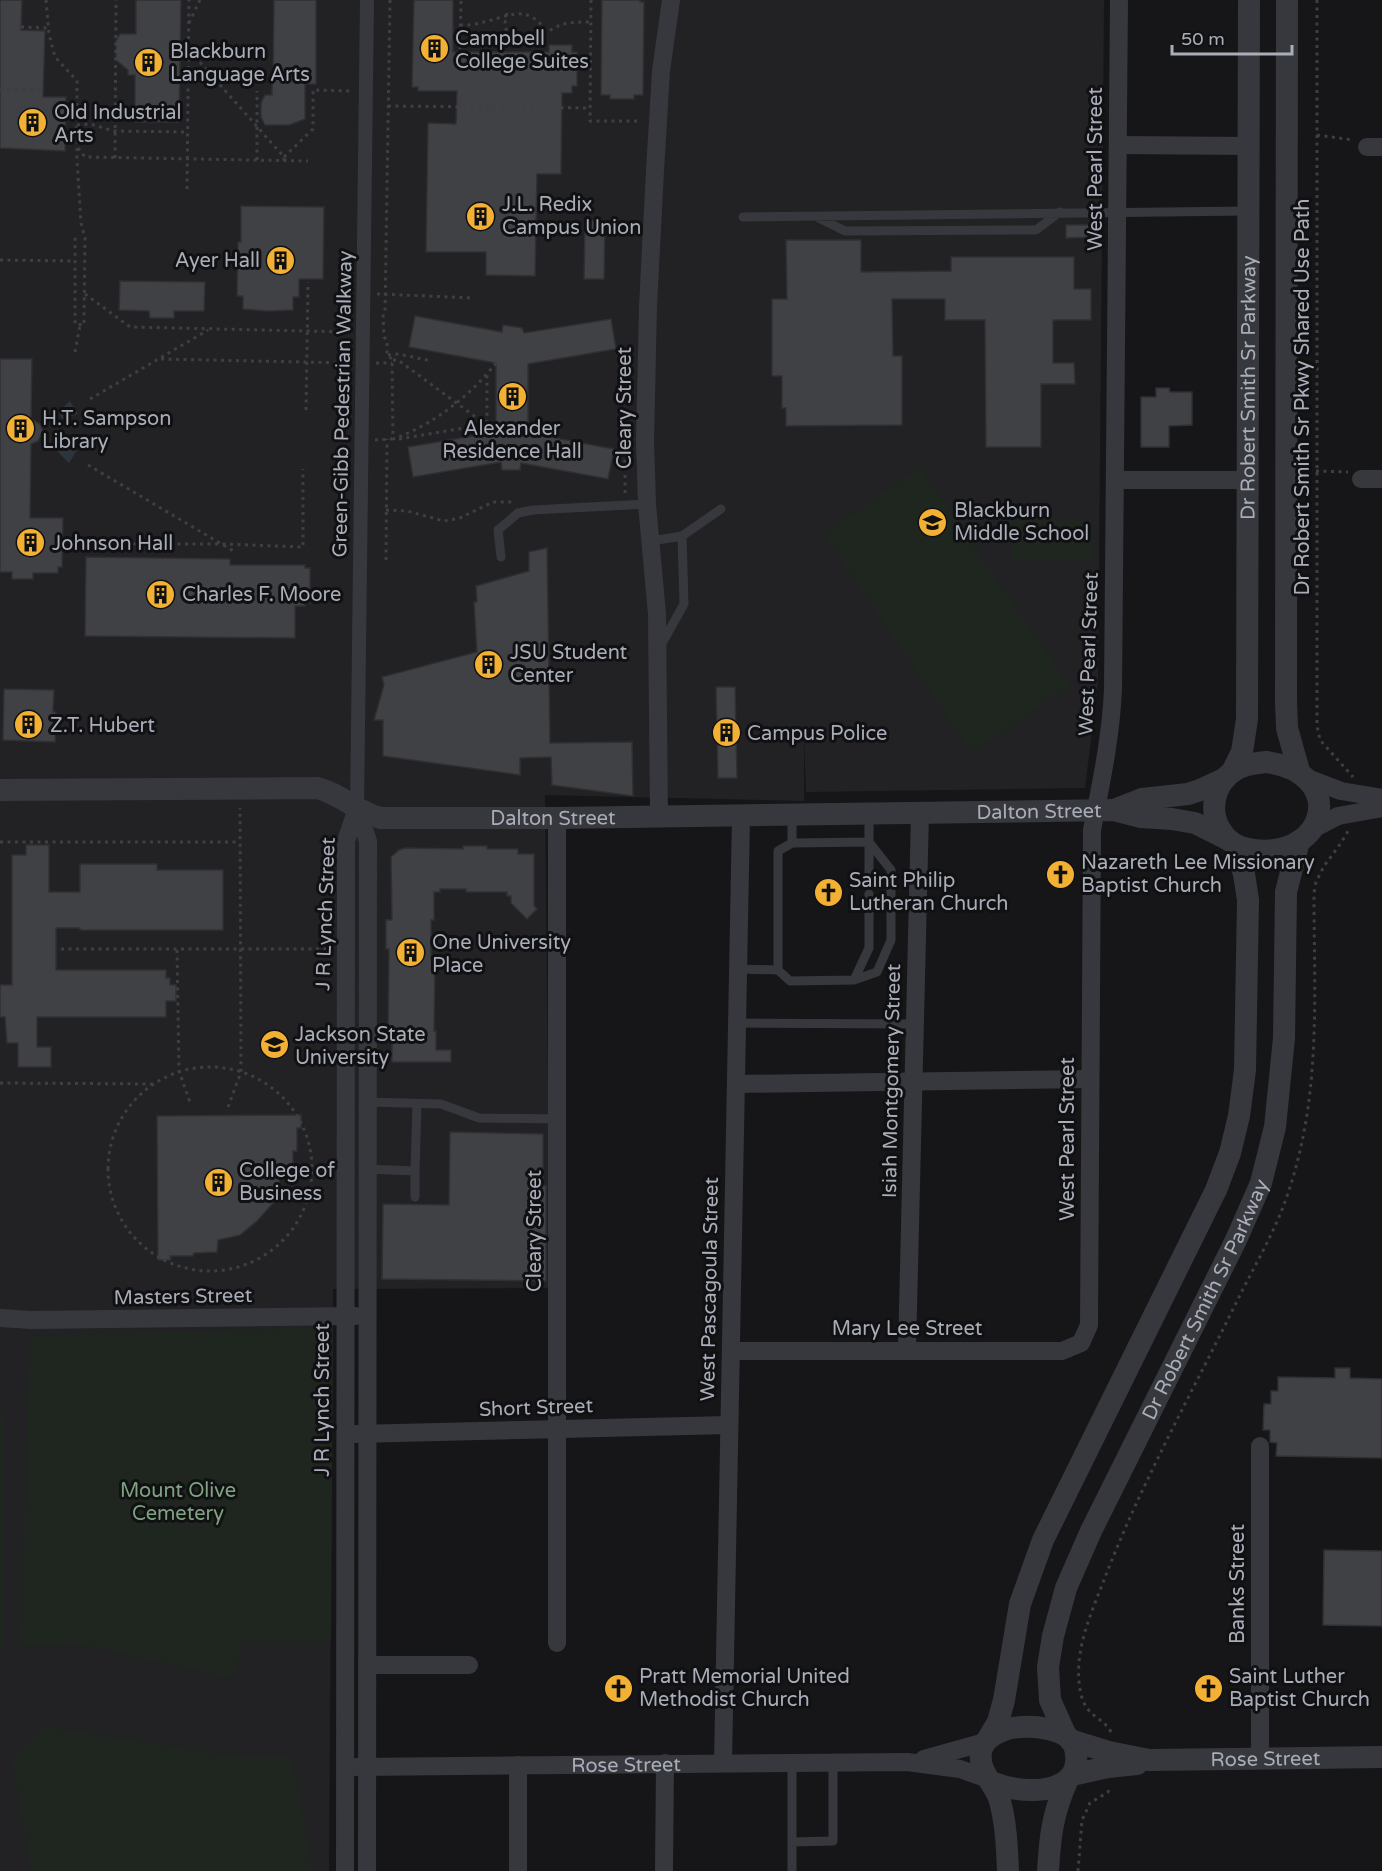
<svg xmlns="http://www.w3.org/2000/svg" width="1382" height="1871" font-family="'Varela Round',sans-serif">
<style>
.built{fill:#222225}
.green{fill:#1e261f}
.water{fill:#2c353c}
.building{fill:#404145;stroke:#303034;stroke-width:1.5}
.lines{fill:none;stroke-linecap:round;stroke-linejoin:round}
.path{stroke:#3d3f44;stroke-width:3;stroke-dasharray:3 4.5;stroke-linecap:butt}
.service{stroke:#37383d;stroke-width:9}
.pedestrian{stroke:#37383d;stroke-width:14}
.minor{stroke:#37383d;stroke-width:18}
.tertiary{stroke:#37383d;stroke-width:22}
.labels{text-anchor:middle;stroke-width:6;stroke-linejoin:round;paint-order:stroke}
.poi-label{font-size:20px;fill:#a8adb8;stroke:#111113;text-anchor:start}
.street-label{font-size:20px;fill:#a8adb8;stroke:#111113}
.park-label{font-size:20px;fill:#7fa381;stroke:#111113}
</style>
<rect width="100%" height="100%" fill="#161618"/>
<path class="built" d="M0,0H1104L1098,683L1085,788L806,792L804,736V801L545,795L550,1288L333,1289L329,1871H0Z"/>
<path class="green" d="M920,467L1069,686L972,753L823,534Z
M1012,520H1092L1093,559L1012,560Z
M333,1327L331,1641L244,1643L234,1679L80,1644L21,1646L30,1336Z
M0,1414H4L3,1653H0Z
M43,1726L237,1757H292L312,1865L310,1871H31L12,1758Z"/>
<path class="water" d="M70,401L78,414L62,419L58,412Z
M63,444L77,450L69,463L58,452Z"/>
<path class="building" d="M0,0H22L21,30L45,31L43,97H66L65,151L0,148Z
M136,0H181L179,122H135V75H128V70L116,60V41L120,34H136Z
M274,0H316V84H305V119L289,125H265L261,117V103L265,95H272V83H273Z
M414,0H453V52H549V45H572V52H577V86H572V93H562L561,174H537L535,276L486,275V252H426L428,123L456,124L457,91H418V87H412Z
M602,0H640V2H644L643,95H634V99H610V95H601Z
M241,206L324,207L323,279H299V297H293V310L268,311L243,309V296H237L238,242H241Z
M585,220L605,221L604,279H584Z
M1066,225H1093V237L1066,238Z
M786,240H861V272L951,271V257H1074V289H1091V320H1053V363H1074L1075,384H1041V447H986L985,320H945V299H892L893,356H902V425L786,426V408H782V376H772V299H787Z
M120,281L205,282L204,311H174V318H150L149,311L119,310Z
M415,316L502,332L503,325L522,328L524,333L611,319L616,349L528,364V433L614,449L608,479L521,463L520,470H502L501,462L413,477L408,447L496,432V363L409,347Z
M0,359H32L31,419L40,424L43,431L38,441L31,444L30,518H63L62,567H58V573H33V579H12V572H0Z
M1156,388H1169L1170,392H1192V425L1169,426V447H1141V397H1156Z
M547,548L550,743L632,742L633,796L552,785L551,757L520,758V775L383,756V720H374L384,685L382,677L477,652L474,602H477L476,586L529,571V552Z
M86,557L230,559V565H305V568H310V603H305V606H295V638L85,636Z
M716,687H735L737,778H718Z
M4,689L54,690L53,712H56L55,742L3,740Z
M26,845H49V892H80V864H157V870H223V930H80V928H56V970H166V978H170V985H176V1001H166V1017H37V1047H51V1067H18V1043H7L5,1017H0V985H12V855H26Z
M463,846H487V849H518V854H534V906L537,909L527,919L511,903V896H507V892H466V889H440V892H434V920H431V958H435L434,1031H436V1050H451V1062H392V1042H388L389,949H386V920H392L391,857L399,850L405,848L463,849Z
M301,1115V1128H297V1151H293V1175H281L274,1202L257,1221L240,1235L218,1240L217,1252L194,1253L193,1256H170L171,1260H158L157,1116Z
M450,1132L543,1134V1185L546,1186V1281L382,1279L383,1204L449,1205Z
M1335,1368H1350V1378L1382,1379V1458L1276,1456L1277,1443L1270,1442V1430H1263L1264,1404H1271V1391H1278V1377L1335,1378Z
M1324,1550L1382,1551V1626L1323,1625Z"/>
<g class="lines">
<path class="path" d="M46,0L49,34L55,57L77,81V160L81,223L85,238L84,325L75,324V234
M390,0L385,311L383,314L384,337L387,340V355L392,359L393,439C433,425 470,396 496,363
M591,0L590,121H641
M1317,0V726L1320,740L1353,777
M507,13L505,23L507,34C524,49 544,32 561,25C570,22 580,22 590,22
M189,23L200,0
M460,25C465,25 470,25 475,24C506,19 525,0 547,32
M21,27L49,28
M460,49L461,0
M190,51L284,157V161
M0,90H44
M388,106L590,108
M77,125L90,124L114,131L187,132
M1317,135L1353,140
M78,148L85,157L308,161
M284,157L313,129V90L352,91
M115,158L116,0
M257,160V91
M187,189L189,0
M0,260L73,261
M85,294L130,327L351,332
M377,294L474,298
M75,352L80,325
M388,355L399,354L431,361
M161,359L349,363
M393,360H398L496,432
M376,363H392
M90,399L208,330
M306,410L308,282
M399,439L487,424V374
M375,440L392,439
M88,465L235,552
M1316,471L1348,472
M625,493V447
M386,510L407,511L444,521L460,518L493,502H512
M80,544H223L303,547V469
M386,560L387,439
M0,842H240
M61,949H331
M177,950L179,1071L191,1105
M108 1169a102 102 0 1 1 204 0a102 102 0 1 1-204 0Z
M0,1083L153,1084
M228,1107L241,1072L240,808
M1111,1732C1103,1717 1086,1717 1081,1694C1072,1655 1090,1616 1104,1580C1141,1483 1193,1391 1239,1297C1255,1265 1274,1233 1286,1199C1322,1097 1314,999 1314,893L1316,882L1324,866L1341,843L1348,831
M1078,1871L1082,1820L1090,1803L1108,1792L1110,1786"/>
<path class="service" d="M743,217L1248,211
M817,217L845,231L1036,230L1060,212
M651,541L682,536L721,509
M501,557L498,530L518,513L533,510L647,504
M660,647L684,604L682,536
M792,815V843
M869,842V875
M738,969L778,970L790,981L854,980L877,972L891,940V870L869,842
M778,970V851L792,843L869,842V813
M854,980L869,948V894
M737,1023L914,1024
M367,1102L441,1104L479,1118L557,1119
M367,1169L415,1171L417,1104
M415,1197V1171
M792,1763V1871
M792,1842L833,1841V1763"/>
<path class="pedestrian" d="M357,808L367,0"/>
<g class="minor">
<path d="M1118,145L1249,146"/>
<path d="M1367,147H1382"/>
<path d="M1361,479H1382"/>
<path d="M1115,480H1248"/>
<path d="M1307,778L1341,791L1382,798"/>
<path d="M357,808L368,841L367,1871"/>
<path d="M659,817L657,614L647,504L645,441L648,306L655,171L661,71L671,0"/>
<path d="M1313,829L1338,816L1382,808"/>
<path d="M736,1084L1090,1079"/>
<path d="M0,1318L31,1320L356,1316"/>
<path d="M907,1350L920,813"/>
<path d="M731,1351H1062L1081,1343L1089,1325L1092,830C1101,783 1111,737 1113,689L1119,0"/>
<path d="M356,1434L729,1425"/>
<path d="M1260,1446V1758"/>
<path d="M557,1643V818"/>
<path d="M367,1665H469"/>
<path d="M924,1759L985,1742"/>
<path d="M723,1763L741,816"/>
<path d="M518,1765V1871"/>
<path id="s1" d="M356,1767L907,1762L960,1769L988,1779"/>
<path d="M345,1871L346,841L357,808"/>
<path d="M664,1871L665,1763"/>
</g>
<g class="tertiary">
<path d="M1287,0L1286,701L1287,728L1299,771"/>
<path d="M1266,762C1348,773 1328,859 1254,850C1239,848 1228,843 1220,829C1209,811 1214,785 1232,772C1241,765 1255,763 1266,762Z"/>
<path id="s2" d="M1232,772L1242,752L1247,719L1249,0"/>
<path id="s3" d="M0,790L317,788C342,794 356,812 381,818H557L1114,810L1141,817L1172,819L1195,823L1227,839"/>
<path d="M1114,810L1142,799L1188,794L1200,790L1226,778"/>
<path id="s4" d="M1066,1736L1050,1700L1048,1667L1053,1636L1066,1588L1091,1531L1236,1240L1261,1183L1275,1127L1284,1038L1286,892L1299,841"/>
<path d="M989,1737L998,1722L1004,1700L1020,1604L1043,1540L1216,1190L1230,1153L1239,1116L1245,1070L1248,900L1244,874L1236,845"/>
<path id="s5" d="M1070,1740L1109,1752L1149,1760L1382,1757"/>
<path d="M1072,1775L1108,1767L1137,1764"/>
<path d="M991,1782C1013,1791 1052,1796 1070,1777C1079,1768 1078,1747 1069,1738C1064,1733 1055,1731 1048,1729C1034,1726 1021,1726 1007,1729C995,1733 983,1739 981,1752C978,1771 993,1782 999,1798C1006,1821 1007,1847 1008,1871"/>
<path d="M1048,1871C1050,1835 1053,1812 1068,1779"/>
</g>
</g>
<defs>
<symbol id="building-disc" viewBox="-11 -11 22 22"><circle r="9.5" fill="#f2b134" stroke="#111113"/><path d="M-4-6H4V6H1V3H-1V6H-4ZM-2.5-4.3h1.7v1.8h-1.7ZM.8-4.3h1.7v1.8H.8ZM-2.5-1h1.7V.8h-1.7ZM.8-1h1.7V.8H.8Z" fill="#111"/></symbol>
<symbol id="school-disc" viewBox="-11 -11 22 22"><circle r="9.5" fill="#f2b134" stroke="#111113"/><path d="M0-5L7-2L0 1L-7-2ZM-4 1L0 2.5L4 1V4Q0 6-4 4Z" fill="#111"/></symbol>
<symbol id="church-disc" viewBox="-11 -11 22 22"><circle r="9.5" fill="#f2b134" stroke="#111113"/><path d="M-1.2-6h2.4v3.5h3.3v2.4h-3.3V6h-2.4V-.1h-3.3v-2.4h3.3Z" fill="#111"/></symbol>
<symbol id="university-disc" viewBox="-11 -11 22 22"><circle r="9.5" fill="#f2b134" stroke="#111113"/><path d="M0-5L7-2L0 1L-7-2ZM-4 1L0 2.5L4 1V4Q0 6-4 4Z" fill="#111"/></symbol>
</defs>
<g fill-rule="evenodd">
<use href="#building-disc" x="418" y="32" width="33" height="33"/>
<use href="#building-disc" x="132" y="46" width="33" height="33"/>
<use href="#building-disc" x="16" y="106" width="33" height="33"/>
<use href="#building-disc" x="464" y="200" width="33" height="33"/>
<use href="#building-disc" x="264" y="244" width="33" height="33"/>
<use href="#building-disc" x="496" y="380" width="33" height="33"/>
<use href="#building-disc" x="4" y="412" width="33" height="33"/>
<use href="#school-disc" x="916" y="506" width="33" height="33"/>
<use href="#building-disc" x="14" y="526" width="33" height="33"/>
<use href="#building-disc" x="144" y="578" width="33" height="33"/>
<use href="#building-disc" x="472" y="648" width="33" height="33"/>
<use href="#building-disc" x="12" y="708" width="33" height="33"/>
<use href="#building-disc" x="710" y="716" width="33" height="33"/>
<use href="#church-disc" x="1044" y="858" width="33" height="33"/>
<use href="#church-disc" x="812" y="876" width="33" height="33"/>
<use href="#building-disc" x="394" y="936" width="33" height="33"/>
<use href="#university-disc" x="258" y="1028" width="33" height="33"/>
<use href="#building-disc" x="202" y="1166" width="33" height="33"/>
<use href="#church-disc" x="602" y="1672" width="33" height="33"/>
<use href="#church-disc" x="1192" y="1672" width="33" height="33"/>
</g>
<g class="labels">
<g class="poi-label">
<text x="455" y="45">Campbell<tspan x="455" dy="23">College Suites</tspan></text>
<text x="170" y="58">Blackburn<tspan x="170" dy="23">Language Arts</tspan></text>
<text x="54" y="119">Old Industrial<tspan x="54" dy="23">Arts</tspan></text>
<text x="502" y="211">J.L. Redix<tspan x="502" dy="23">Campus Union</tspan></text>
<text x="260" y="267" text-anchor="end">Ayer Hall</text>
<text x="42" y="425">H.T. Sampson<tspan x="42" dy="23">Library</tspan></text>
<text x="512" y="435" text-anchor="middle">Alexander<tspan x="512" dy="23">Residence Hall</tspan></text>
<text x="954" y="517">Blackburn<tspan x="954" dy="23">Middle School</tspan></text>
<text x="52" y="550">Johnson Hall</text>
<text x="182" y="601">Charles F. Moore</text>
<text x="510" y="659">JSU Student<tspan x="510" dy="23">Center</tspan></text>
<text x="50" y="732">Z.T. Hubert</text>
<text x="747" y="740">Campus Police</text>
<text x="1081" y="869">Nazareth Lee Missionary<tspan x="1081" dy="23">Baptist Church</tspan></text>
<text x="849" y="887">Saint Philip<tspan x="849" dy="23">Lutheran Church</tspan></text>
<text x="432" y="949">One University<tspan x="432" dy="23">Place</tspan></text>
<text x="295" y="1041">Jackson State<tspan x="295" dy="23">University</tspan></text>
<text x="239" y="1177">College of<tspan x="239" dy="23">Business</tspan></text>
<text x="639" y="1683">Pratt Memorial United<tspan x="639" dy="23">Methodist Church</tspan></text>
<text x="1229" y="1683">Saint Luther<tspan x="1229" dy="23">Baptist Church</tspan></text>
</g>
<g class="street-label">
<text transform="translate(1095 169) rotate(-90)" y="7">West Pearl Street</text>
<text dy="7" stroke="none"><textPath href="#s2" startOffset="387">Dr Robert Smith Sr Parkway</textPath></text>
<text transform="translate(1302 397) rotate(-90)" y="7">Dr Robert Smith Sr Pkwy Shared Use Path</text>
<text transform="translate(342 404) rotate(-89)" y="7">Green-Gibb Pedestrian Walkway</text>
<text transform="translate(624 408) rotate(-90)" y="7">Cleary Street</text>
<text transform="translate(1088 654) rotate(-88)" y="7">West Pearl Street</text>
<text dy="7" stroke="none"><textPath href="#s3" startOffset="1046">Dalton Street</textPath></text>
<text dy="7" stroke="none"><textPath href="#s3" startOffset="560">Dalton Street</textPath></text>
<text transform="translate(325 914) rotate(-88)" y="7">J R Lynch Street</text>
<text transform="translate(891 1081) rotate(-89)" y="7">Isiah Montgomery Street</text>
<text transform="translate(1067 1139) rotate(-90)" y="7">West Pearl Street</text>
<text transform="translate(534 1231) rotate(-90)" y="7">Cleary Street</text>
<text transform="translate(709 1289) rotate(-89)" y="7">West Pascagoula Street</text>
<text transform="translate(183 1296) rotate(-1)" y="7">Masters Street</text>
<text dy="7" stroke="none"><textPath href="#s4" startOffset="474">Dr Robert Smith Sr Parkway</textPath></text>
<text x="907" y="1335">Mary Lee Street</text>
<text transform="translate(322 1400) rotate(-90)" y="7">J R Lynch Street</text>
<text transform="translate(536 1407) rotate(-2)" y="7">Short Street</text>
<text transform="translate(1237 1584) rotate(-90)" y="7">Banks Street</text>
<text dy="7" stroke="none"><textPath href="#s5" startOffset="198">Rose Street</textPath></text>
<text dy="7" stroke="none"><textPath href="#s1" startOffset="270">Rose Street</textPath></text>
</g>
<g class="park-label">
<text x="178" y="1497">Mount Olive<tspan x="178" dy="23">Cemetery</tspan></text>
</g>
</g>
<path d="M1172 45v9h120v-9" fill="none" stroke="#a8adb8" stroke-width="3"/>
<text x="1181" y="45" font-size="18" fill="#a8adb8" stroke="#111113" stroke-width="4.5" paint-order="stroke">50 m</text>
</svg>
